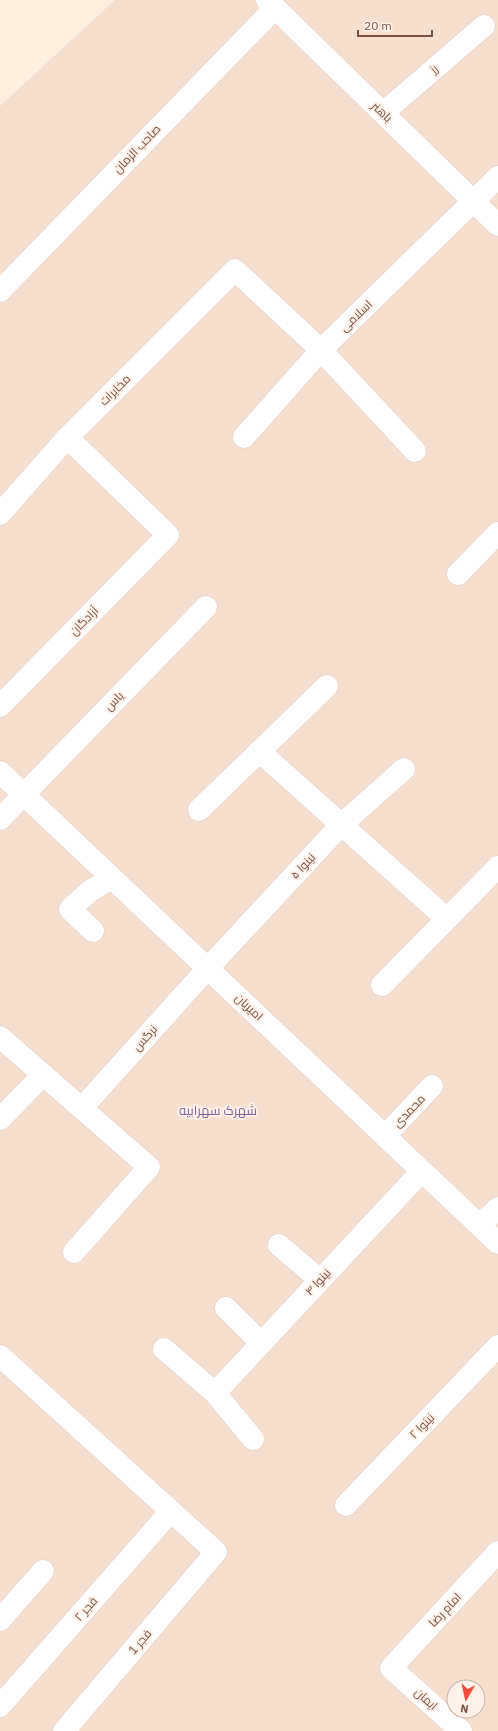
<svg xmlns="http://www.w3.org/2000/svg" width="498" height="1731" font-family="'IBM Plex Sans',Cairo,sans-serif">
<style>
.residential{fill:#f6dfcf;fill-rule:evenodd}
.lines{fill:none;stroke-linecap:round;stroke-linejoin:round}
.minor-casing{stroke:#e5cbbf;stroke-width:23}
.tertiary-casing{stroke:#e5cbbf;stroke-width:23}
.minor{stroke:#fff;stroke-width:22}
.tertiary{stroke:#fff;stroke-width:22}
.labels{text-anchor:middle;stroke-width:4;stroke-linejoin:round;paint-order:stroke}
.street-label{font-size:12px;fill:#775146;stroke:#fff3e9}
.neighbourhood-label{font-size:13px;fill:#80619b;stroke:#fff3e9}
</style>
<rect width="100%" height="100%" fill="#feefe1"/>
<path class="residential" d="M115,0H498V1731H0V106ZM454,1687H478V1711H454Z"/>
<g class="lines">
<defs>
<path id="minor" d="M383,113L484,26
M0,291L275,8
M244,437L321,350L498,177
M0,514L66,439L235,270L321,350L415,451
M458,574L498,533
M0,706L168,535L68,438
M259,751L447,919
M0,772L498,1243
M199,810L327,686
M0,819L206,607
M93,931L70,909L90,891L112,878
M382,985L498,867
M0,1037L149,1167L74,1252
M82,1108L208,968L341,825L404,769
M0,1119L43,1075
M385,1136L432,1086
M480,1225L498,1208
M279,1245L320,1280
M226,1308L261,1343
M164,1349L215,1393L253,1439
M0,1356L216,1552L64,1731
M215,1393L422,1171
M346,1505L498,1346
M0,1620L43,1571
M0,1706L171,1511
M461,1731L391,1668L498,1552"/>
<path id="tertiary" d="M267,0L498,225"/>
</defs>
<use href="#minor" class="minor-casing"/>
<use href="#tertiary" class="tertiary-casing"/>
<use href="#minor" class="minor"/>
<use href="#tertiary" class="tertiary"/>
</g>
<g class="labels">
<g class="street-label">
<text transform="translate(434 69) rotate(-41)" y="4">رز</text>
<text transform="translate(382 112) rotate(44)" y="4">باهنر</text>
<text transform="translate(137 149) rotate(-46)" y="4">صاحب الزمان</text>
<text transform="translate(356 316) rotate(-44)" y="4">اسلامی</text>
<text transform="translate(115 390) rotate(-45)" y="4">مخابرات</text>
<text transform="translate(84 621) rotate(-45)" y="4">آزادگان</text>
<text transform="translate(114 701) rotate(-46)" y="4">یاس</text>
<text transform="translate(303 866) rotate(-47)" y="4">نینوا ۵</text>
<text transform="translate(249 1007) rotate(43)" y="4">امیریان</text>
<text transform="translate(145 1038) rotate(-48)" y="4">نرگس</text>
<text transform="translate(409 1111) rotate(-46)" y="4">محمدی</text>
<text transform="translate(318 1282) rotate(-47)" y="4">نینوا ۴</text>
<text transform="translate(422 1426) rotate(-46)" y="4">نینوا ۲</text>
<text transform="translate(86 1609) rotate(-49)" y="4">فجر ۲</text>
<text transform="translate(445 1610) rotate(-47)" y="4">امام رضا</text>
<text transform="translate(140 1642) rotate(-50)" y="4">فجر 1</text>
<text transform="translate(426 1699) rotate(42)" y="4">ایمان</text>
</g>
<g class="neighbourhood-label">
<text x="218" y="1115">شهرک سهرابیه</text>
</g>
</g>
<g transform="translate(466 1699) rotate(189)"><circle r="19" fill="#fff3e9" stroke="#c9b2a8"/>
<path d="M0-3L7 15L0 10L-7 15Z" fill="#f24d3c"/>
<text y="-6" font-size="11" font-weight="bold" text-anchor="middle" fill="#775146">N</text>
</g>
<path d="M358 30v6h74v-6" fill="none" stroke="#775146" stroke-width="2"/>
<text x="364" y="30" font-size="12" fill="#775146" stroke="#fff3e9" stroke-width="3" paint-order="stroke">20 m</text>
</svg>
